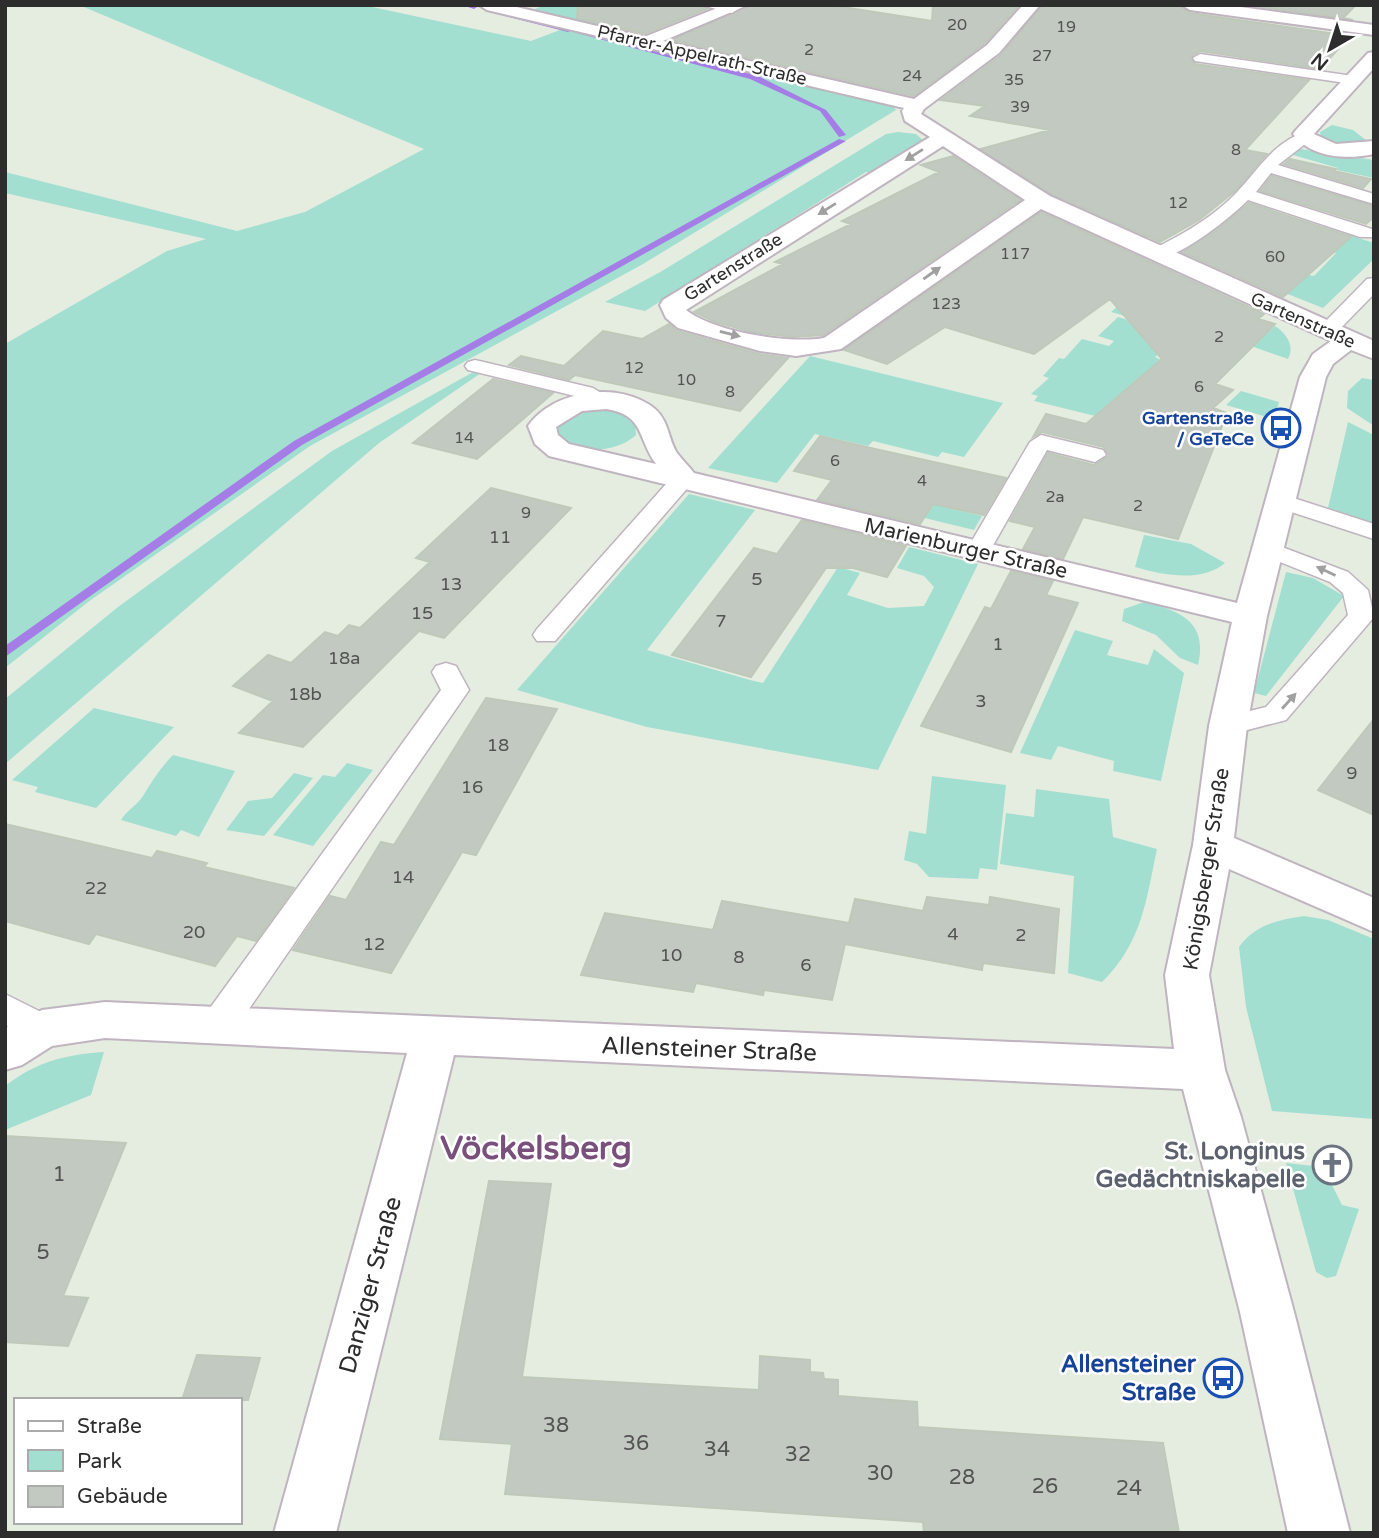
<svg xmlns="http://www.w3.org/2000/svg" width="1379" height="1538" font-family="'Varela Round',sans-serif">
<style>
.green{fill:#a2dfd1}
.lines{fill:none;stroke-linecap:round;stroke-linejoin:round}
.stream{fill:#a57de6;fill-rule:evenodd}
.building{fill:#c2c9c0;stroke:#bec9ba;stroke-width:2}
.lane-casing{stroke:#bfb4bf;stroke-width:3}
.street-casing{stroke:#bfb4bf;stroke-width:4}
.lane{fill:#fff;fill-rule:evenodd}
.street{fill:#fff;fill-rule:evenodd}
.oneway{fill:#a0a0a0}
.labels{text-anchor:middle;stroke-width:5;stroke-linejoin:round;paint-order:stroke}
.far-number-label{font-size:16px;fill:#525452}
.far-street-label{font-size:18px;fill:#2d2d2d;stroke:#fff}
.far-transit-label{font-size:18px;font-weight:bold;fill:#164399;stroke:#fff;text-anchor:end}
.number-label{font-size:18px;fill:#525452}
.street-label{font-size:21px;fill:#2d2d2d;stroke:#fff}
.near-number-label{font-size:21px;fill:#525452}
.near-street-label{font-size:24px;fill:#2d2d2d;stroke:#fff}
.near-worship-label{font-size:24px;font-weight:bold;fill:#5b616d;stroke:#fff;text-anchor:end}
.near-transit-label{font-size:24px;font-weight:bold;fill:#164399;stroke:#fff;text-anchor:end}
.near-district-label{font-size:33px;font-weight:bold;fill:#78507b;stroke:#fff}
</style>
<rect width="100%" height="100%" fill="#e5ede1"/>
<path class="green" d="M79,5H363L531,41L568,27L892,104L896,110L643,264L310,446L88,602L5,668V344L167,251L206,239L5,193V172L237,231L305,212L424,149Z
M544,5H631L600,27L531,11Z
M1332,125L1353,130L1367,141L1365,144L1333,145L1321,138L1320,132Z
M898,132L916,134L926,143L875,174L866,172L645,311L605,302L662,271L886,134Z
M1301,149L1374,160V178L1337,170L1338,168L1293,155Z
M1251,204L1374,243V259L1323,308L1252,280L1269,265L1314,276L1336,253L1241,229L1192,246Z
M1131,295L1182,336L1155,357L1161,360L1120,422L1034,401L1038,396L1031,394L1049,378L1043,376L1059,358L1064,359L1082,339L1109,346L1114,341L1098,336L1118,317L1148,326L1150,323L1111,312Z
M1275,326C1287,334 1295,346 1288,359L1251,346Z
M810,356L1003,403L964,457L942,452L938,457L873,441L868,446L815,434L777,483L708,468Z
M475,371L481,373L379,443L5,764V699L118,607L332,451Z
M1362,378L1374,380V426L1347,408L1348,391Z
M1241,391L1279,402L1274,419L1226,405Z
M607,409L629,416L635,421L636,435C617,453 573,457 557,433V427L580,411Z
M1348,422L1374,435V523L1328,508Z
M689,494L755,510L647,650L750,680L763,683L838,567L860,573L847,595L888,608L924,606L934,587L924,576L897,568L909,547L978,564L878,770L647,727L517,690Z
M915,500L982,516L974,530L908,514Z
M1144,535L1191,544L1225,563C1201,583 1163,575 1135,567Z
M1286,572L1313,578L1344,596L1266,696L1254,693Z
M1144,602C1181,611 1208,622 1198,665L1180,658L1156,635L1122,621L1124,609Z
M1075,630L1113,641L1107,655L1148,665L1154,649L1184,673L1161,781L1113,771L1114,761L1058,746L1051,760L1020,753Z
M94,708L174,727L96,808L35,792L38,787L12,780Z
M173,755L235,771L199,837L181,830L176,836L121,820C127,810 137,805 143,796C152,781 161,767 173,755Z
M347,763L373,770L313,846L273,835L323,775L335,777Z
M294,773L313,778L264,836L226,830L248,801L272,798Z
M932,776L1006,785L997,870L980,868L978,879L929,877L917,864L904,860L909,831L926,834Z
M1036,789L1109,799L1113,837L1157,849C1146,901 1142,943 1102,982L1068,973L1074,876L1000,864L1006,813L1034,817Z
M1304,916L1328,920L1374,939V1119L1272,1111L1246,1007L1239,947C1255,925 1277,920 1304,916Z
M104,1052L91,1095L5,1130V1086C38,1061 64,1055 104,1052Z
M1286,1163L1323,1167L1342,1205L1359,1209L1336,1276L1327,1278L1316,1272Z"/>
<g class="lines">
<path class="stream" d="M462,5L477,7L474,9Z
M487,8L570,29L571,30L568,32L485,11Z
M579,30L756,75L826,110L846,135L839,137L820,111L750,79L577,33Z
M839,139L846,141L302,445L5,657V646L294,441Z"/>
</g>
<path class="building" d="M578,5H699L707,9L644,34L577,18Z
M750,5H830L932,21L933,5H1019L985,43L914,96L671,40Z
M1042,5H1179L1190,13L1350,36L1320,69L1200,51L1192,56L1195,64L1309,80L1245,150L1267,154L1235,191L1199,220L1160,242L1051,194L980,149L1050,130L970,116L985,106L941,100L1001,55Z
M1247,5H1356L1343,18L1353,20Z
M953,156L1020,200L823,335L792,337L753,332L715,322L694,312L783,264L775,262L851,224L842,221L939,172L921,165Z
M1290,159L1336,169L1334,171L1371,179L1363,188L1284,164Z
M1272,176L1374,206V217L1366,224L1260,191Z
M1249,203L1351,237L1283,297L1182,252L1217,230Z
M1041,212L1264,314L1258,319L1275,324L1215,384L1233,390L1213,408L1227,413L1178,539L1083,517L1063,559L1023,549L1035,527L1010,521L1048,453L1094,465L1109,456L1104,447L1042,432L1033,437L1046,414L1086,424L1162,359L1110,299L1034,354L945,327L887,364L844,350Z
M669,324L677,331L759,354L788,358L740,411L575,375L569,380L509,365L521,356L564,366L603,331L642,339Z
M493,379L553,393L477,459L413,443Z
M820,436L875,449L1006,478L984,515L933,504L920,524L817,500L832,480L794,471Z
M491,488L571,508L444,638L419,631L303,747L239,733L273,701L233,686L268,655L291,663L325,632L338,636L349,625L360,628L430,562L416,558Z
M802,520L906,546L887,577L853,568H826L751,677L672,655L754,548L777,554Z
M1011,571L1053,581L1046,595L1078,603L1011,752L921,726L985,607L991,609Z
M486,698L557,709L476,855L462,852L391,973L293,950L330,896L346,900L381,842L394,845Z
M1374,719V815L1318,790Z
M5,824L152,858L157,851L207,863L204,867L294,888L256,941L237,936L215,966L96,934L89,944L5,921Z
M927,897L989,905L990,897L1059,909L1054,973L983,963L982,970L845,944L832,1000L764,990L763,995L696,983L693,992L581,975L605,913L713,930L722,901L849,923L855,899L923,911Z
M5,1136L126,1143L63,1296L88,1298L68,1346L5,1342Z
M489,1181L551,1184L522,1377L759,1390L760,1356L810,1360V1372L823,1373L824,1379L838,1380V1396L917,1402L918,1427L1163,1443L1179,1533H924L923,1522L505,1494L512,1444L440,1439Z
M197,1355L260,1358L248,1400H182Z"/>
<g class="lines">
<defs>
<path id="lane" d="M701,5H731L738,9L732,13Z
M1200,54L1353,76L1360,80L1353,84L1195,61L1193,58Z
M1304,133L1312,138L1309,141L1278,165L1374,194V204L1271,173L1256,192L1372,229V237H1360L1248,200C1231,217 1174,264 1151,258L1148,254L1151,250C1178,237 1205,222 1228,201C1252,180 1271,142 1304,133Z
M1374,278V294L1334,335H1320L1317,331L1320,327L1367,279Z
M475,360L593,388L614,401L603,407L579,397L468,370L465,366L468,362Z
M1041,435L1103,450L1106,455L1095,462L1047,450L987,556H969L966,551L1030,442Z
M683,472L691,474L695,479L691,484L555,641H537L533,635L537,629L675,474Z
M1281,494L1374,524V539L1273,506L1269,501L1273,496Z
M1269,542L1348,572L1368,590L1374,617L1286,720L1228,735L1218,733L1214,726L1218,719L1266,707L1348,615L1343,593L1330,582L1260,554L1257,549L1260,544Z
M446,663L456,666L469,690L231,1035L218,1039L205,1035L200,1025L205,1015L441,690L432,672L436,666Z
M5,994L55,1019L60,1029L55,1039L42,1043L5,1025Z"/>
<path id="street" d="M479,5H508L644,37L725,5H748L663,41L914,99L987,45L1023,5H1040L999,53L924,109L921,114L1050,196L1374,341V359L1351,350L1333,364L1326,377L1267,616L1247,726L1234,838L1374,898V932L1229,869L1209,975L1225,1070L1241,1117L1294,1312L1350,1533H1288L1240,1312L1183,1089L454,1055L336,1533H274L407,1053L105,1038L52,1046L22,1065L5,1070V1028L42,1010L105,1002L1174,1049L1165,975L1193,845L1209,726L1232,622L549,456L535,444L528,426C553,390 620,380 655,409C669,421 668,439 677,453C682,460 689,466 694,473L1237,603L1300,377L1313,354L1331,341L1041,209L841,349L796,356L760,351L678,328L666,318L660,305L663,300L930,137L905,121L902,111L904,108L487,10ZM943,146L1025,200L824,338C789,344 714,332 686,310ZM606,409C645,415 637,438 656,464L569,444L558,435L556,427L582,411Z
M1182,5H1226L1374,25V35L1190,10Z
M1374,52V68L1314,134L1336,144L1374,141V154C1347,160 1311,158 1293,134L1296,130L1368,53Z"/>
</defs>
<use href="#lane" class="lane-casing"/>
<use href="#street" class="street-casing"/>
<use href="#lane" class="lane"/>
<use href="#street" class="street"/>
</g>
<defs><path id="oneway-solid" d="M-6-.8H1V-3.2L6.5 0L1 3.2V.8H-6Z" transform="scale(1.75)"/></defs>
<g class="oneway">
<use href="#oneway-solid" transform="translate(914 155) rotate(148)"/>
<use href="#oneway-solid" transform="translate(827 209) rotate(148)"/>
<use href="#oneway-solid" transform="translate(932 273) rotate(-35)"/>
<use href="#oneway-solid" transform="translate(730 334) rotate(14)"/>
<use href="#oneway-solid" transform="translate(1326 571) rotate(-155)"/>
<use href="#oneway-solid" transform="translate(1289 701) rotate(-48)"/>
</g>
<defs>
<symbol id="bus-ring" viewBox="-11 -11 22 22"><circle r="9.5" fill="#fff" stroke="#1a4fb4" stroke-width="1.5"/><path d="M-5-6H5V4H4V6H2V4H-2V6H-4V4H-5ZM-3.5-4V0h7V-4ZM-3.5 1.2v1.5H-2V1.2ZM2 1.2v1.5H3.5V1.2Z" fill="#1a4fb4"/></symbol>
<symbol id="church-ring" viewBox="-11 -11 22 22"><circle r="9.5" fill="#fff" stroke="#6b7280" stroke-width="1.5"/><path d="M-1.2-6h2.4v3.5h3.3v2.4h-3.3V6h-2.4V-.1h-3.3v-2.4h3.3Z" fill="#6b7280"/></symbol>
</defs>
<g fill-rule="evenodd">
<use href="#bus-ring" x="1259" y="406" width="44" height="44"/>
<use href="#church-ring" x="1310" y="1143" width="44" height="44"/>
<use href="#bus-ring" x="1201" y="1356" width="44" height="44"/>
</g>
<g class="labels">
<g class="far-number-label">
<text x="957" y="30">20</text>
<text x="1066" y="32">19</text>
<text x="809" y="55">2</text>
<text x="1042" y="61">27</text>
<text x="912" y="81">24</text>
<text x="1014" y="85">35</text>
<text x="1020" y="112">39</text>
<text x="1236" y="155">8</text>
<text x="1178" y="208">12</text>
<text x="1015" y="259">117</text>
<text x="1275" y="262">60</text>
<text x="946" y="309">123</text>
<text x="1219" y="342">2</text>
<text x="634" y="373">12</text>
<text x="686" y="385">10</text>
<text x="1199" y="392">6</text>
<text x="730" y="397">8</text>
<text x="464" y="443">14</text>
<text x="835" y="466">6</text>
<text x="922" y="486">4</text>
<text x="1055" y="502">2a</text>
<text x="1138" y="511">2</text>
<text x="526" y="518">9</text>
</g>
<g class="far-street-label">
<text transform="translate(702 55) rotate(13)" y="6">Pfarrer-Appelrath-Straße</text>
<text transform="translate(733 267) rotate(-32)" y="6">Gartenstraße</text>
<text transform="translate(1303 320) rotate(24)" y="6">Gartenstraße</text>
</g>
<g class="far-transit-label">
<text x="1254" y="424">Gartenstraße<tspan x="1254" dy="21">/ GeTeCe</tspan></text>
</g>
<g class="number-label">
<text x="500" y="543">11</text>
<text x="757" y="585">5</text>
<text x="451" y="590">13</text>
<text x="422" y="619">15</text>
<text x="721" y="627">7</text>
<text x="998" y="650">1</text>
<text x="344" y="664">18a</text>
<text x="305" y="700">18b</text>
<text x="981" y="707">3</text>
<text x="498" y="751">18</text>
<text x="1352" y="779">9</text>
<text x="472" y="793">16</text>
<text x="403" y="883">14</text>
<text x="96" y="894">22</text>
<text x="194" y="938">20</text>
<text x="953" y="940">4</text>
<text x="1021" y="941">2</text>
<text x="374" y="950">12</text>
<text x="671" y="961">10</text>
<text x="739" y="963">8</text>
<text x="806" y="971">6</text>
</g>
<g class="street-label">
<text transform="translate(966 548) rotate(13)" y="7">Marienburger Straße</text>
<text transform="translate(1206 869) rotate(-81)" y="7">Königsberger Straße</text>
</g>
<g class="near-number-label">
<text x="59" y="1181">1</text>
<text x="43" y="1259">5</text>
<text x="556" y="1432">38</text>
<text x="636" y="1450">36</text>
<text x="717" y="1456">34</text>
<text x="798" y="1461">32</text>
<text x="880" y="1480">30</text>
<text x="962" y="1484">28</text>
<text x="1045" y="1493">26</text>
<text x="1129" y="1495">24</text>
</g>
<g class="near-street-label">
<text transform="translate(709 1049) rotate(2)" y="8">Allensteiner Straße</text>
<text transform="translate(370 1285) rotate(-75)" y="8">Danziger Straße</text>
</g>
<g class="near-worship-label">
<text x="1305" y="1159">St. Longinus<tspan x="1305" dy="28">Gedächtniskapelle</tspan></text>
</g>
<g class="near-transit-label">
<text x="1196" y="1372">Allensteiner<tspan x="1196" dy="28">Straße</tspan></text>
</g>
<g class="near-district-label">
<text x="536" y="1159">Vöckelsberg</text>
</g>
</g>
<rect width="1379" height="1538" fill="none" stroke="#2d2d2d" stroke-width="14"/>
<rect x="14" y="1398" width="228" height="126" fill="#ffffff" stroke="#ababab" stroke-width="2"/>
<rect x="28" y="1421" width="35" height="10" fill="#ffffff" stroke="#ababab" stroke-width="2"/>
<text x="77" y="1433" font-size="21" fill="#2d2d2d">Straße</text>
<rect x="28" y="1450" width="35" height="21" fill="#a2dfd1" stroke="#ababab" stroke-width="2"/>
<text x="77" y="1468" font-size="21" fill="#2d2d2d">Park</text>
<rect x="28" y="1486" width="35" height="21" fill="#c2c9c0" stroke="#ababab" stroke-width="2"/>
<text x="77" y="1503" font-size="21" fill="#2d2d2d">Gebäude</text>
<g transform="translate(1330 49) rotate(219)" stroke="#ffffff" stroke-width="5" paint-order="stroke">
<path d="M0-5L12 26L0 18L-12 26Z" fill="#2d2d2d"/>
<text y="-10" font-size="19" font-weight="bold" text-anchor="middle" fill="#2d2d2d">N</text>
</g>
</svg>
